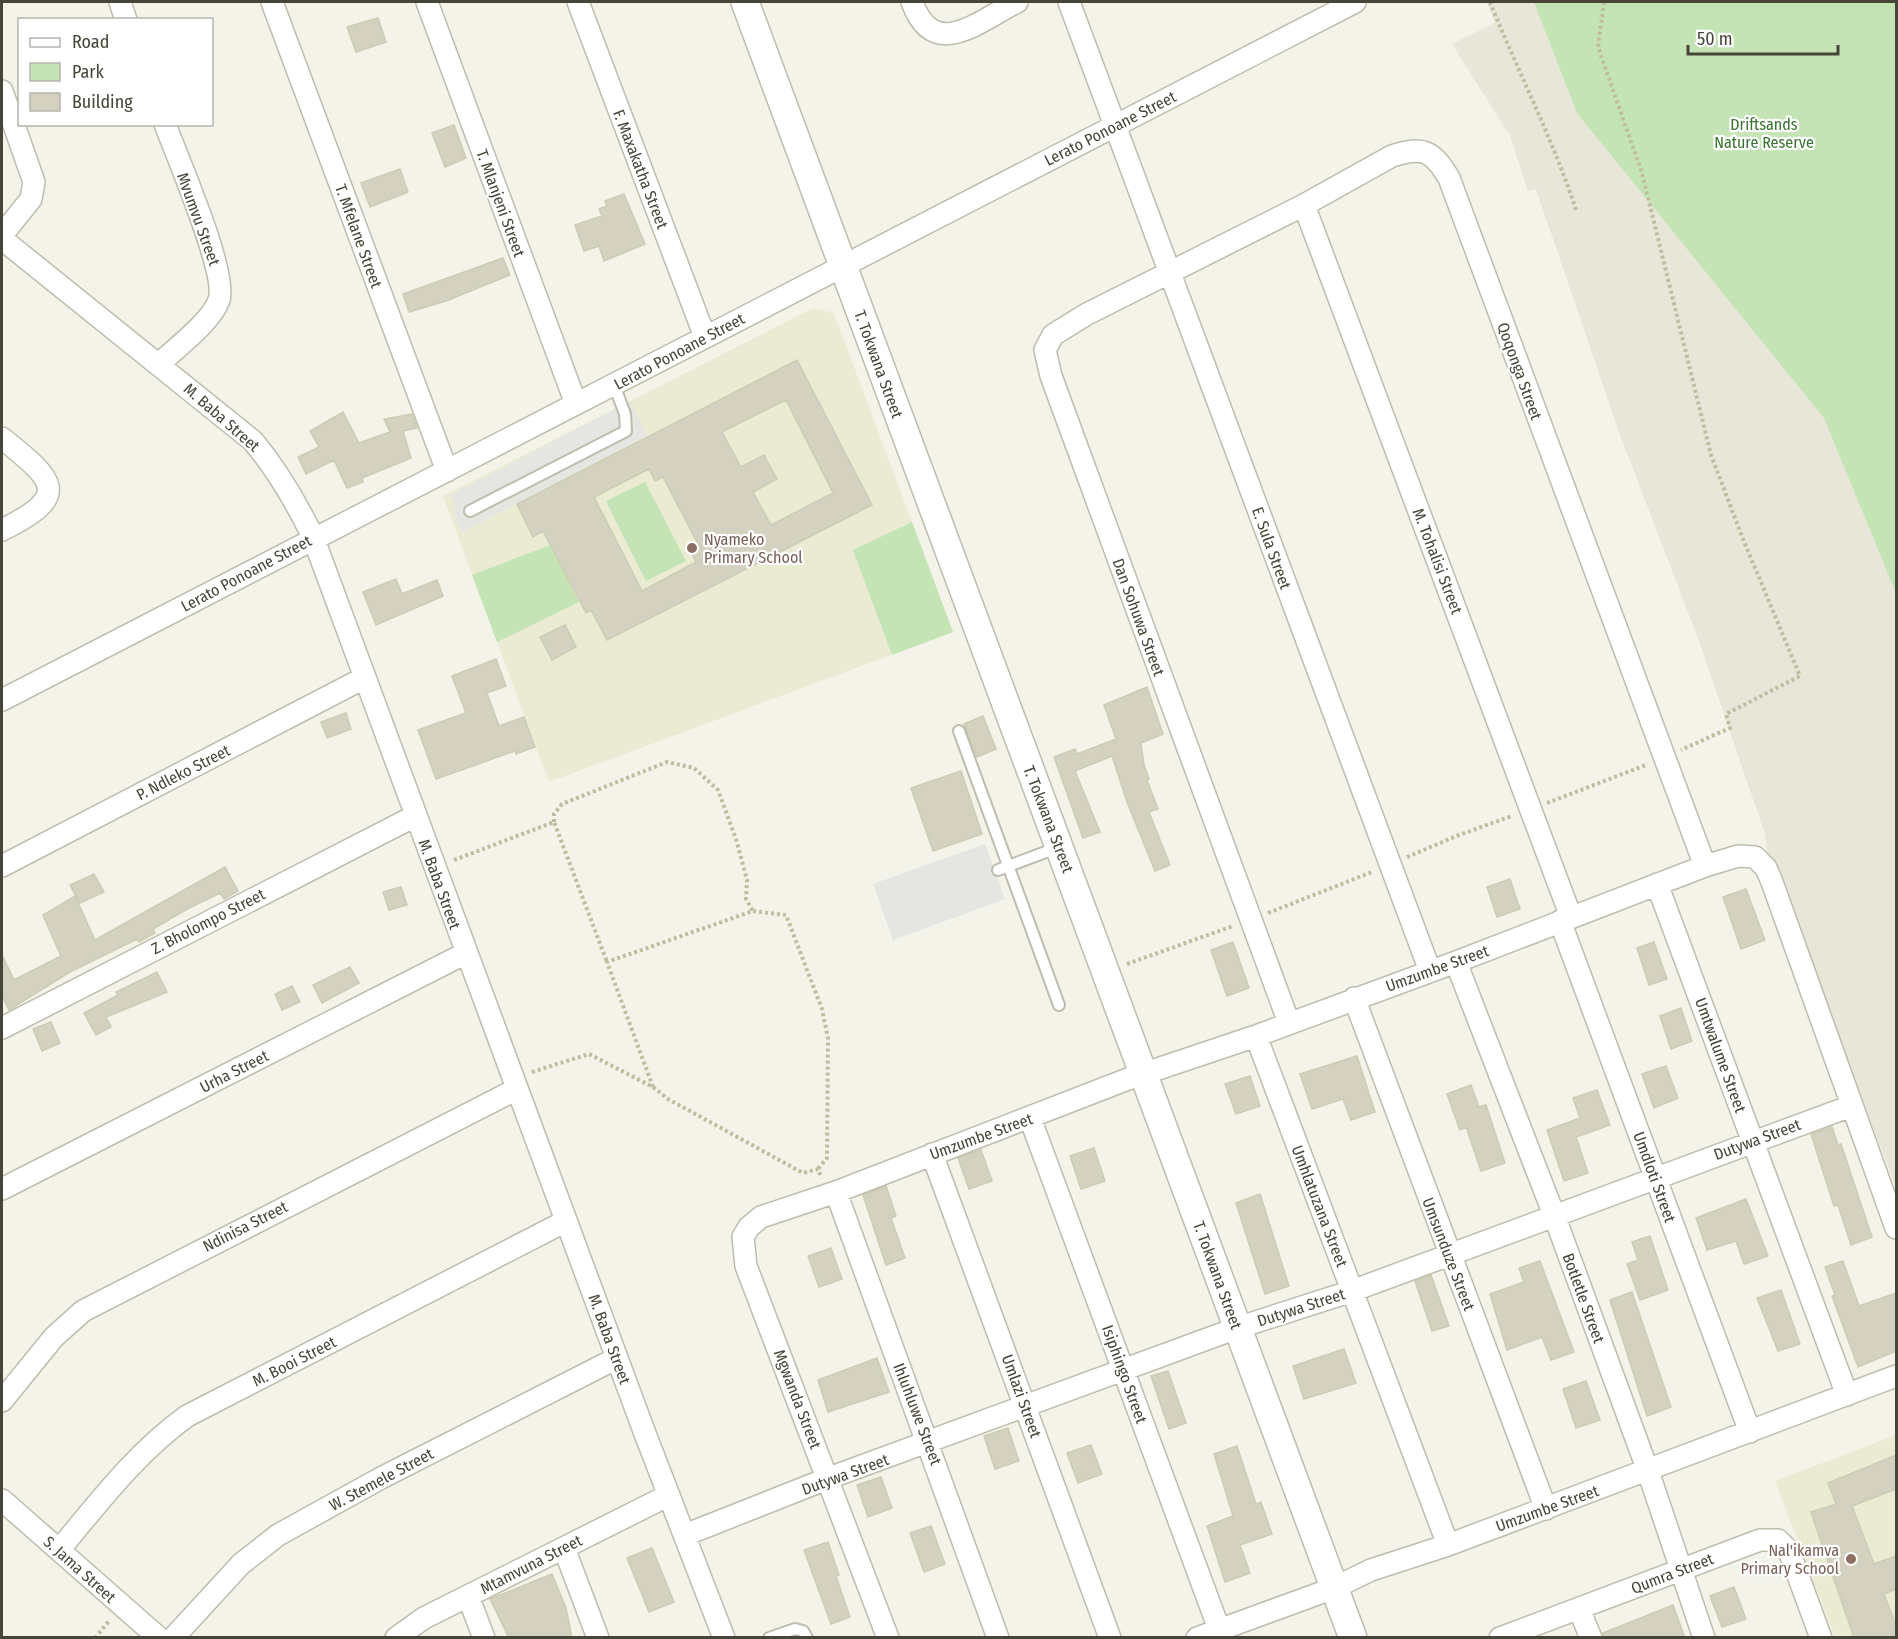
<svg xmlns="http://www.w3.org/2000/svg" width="1898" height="1639" font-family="'Fira Sans Condensed',sans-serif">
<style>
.residential{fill:#e7e6d8}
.education{fill:#ebebd4}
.green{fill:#c4e4b5}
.parking{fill:#e5e5e1}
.building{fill:#d4d1c0;stroke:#cecbb3;stroke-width:1.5;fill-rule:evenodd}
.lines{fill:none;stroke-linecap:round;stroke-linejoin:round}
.service-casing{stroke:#bebdad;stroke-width:14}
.minor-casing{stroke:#bebdad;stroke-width:24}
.tertiary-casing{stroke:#bebdad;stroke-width:30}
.path{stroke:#bfbc9f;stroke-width:4;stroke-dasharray:3 3;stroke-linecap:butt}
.service{stroke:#fff;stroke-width:10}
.minor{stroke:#fff;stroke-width:21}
.tertiary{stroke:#fff;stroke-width:27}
.education-dot{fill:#8d6e63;stroke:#fff;stroke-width:2}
.labels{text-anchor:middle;stroke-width:4.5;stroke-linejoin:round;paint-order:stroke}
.park-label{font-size:16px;fill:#38742f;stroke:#fff}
.street-label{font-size:16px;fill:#474538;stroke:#fff}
.education-label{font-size:16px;fill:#785e54;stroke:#fff;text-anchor:start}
</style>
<rect width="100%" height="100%" fill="#f3f3e9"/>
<path class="residential" d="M1487,2H1833L1896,43V1187L1768,856L1765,834L1699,641L1620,435L1536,189L1528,191L1510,136L1452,44L1495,23Z"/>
<path class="education" d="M813,308L834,313L953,632L549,782L443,496Z
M1896,1435V1637H1835L1775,1481Z"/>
<path class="green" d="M1534,2H1896V593L1824,418L1577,113Z
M645,482L686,561L646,581L606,501Z
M912,522L953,632L892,655L853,550Z
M550,545L579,602L497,642L472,575Z"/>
<path class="parking" d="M630,402L648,436L462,532L452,512L457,509L450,495Z
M985,844L1005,899L893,940L873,884Z"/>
<path class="building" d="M378,18L386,42L356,52L347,27Z
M454,125L466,158L445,167L432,133Z
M400,169L408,192L370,207L361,183Z
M624,194L645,244L604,261L599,246L584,251L575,225L602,216L599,209L607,206L605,201Z
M503,258L510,275L446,301L409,312L403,294Z
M797,360L872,505L607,640L591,610L586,613L543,531L533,537L517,504ZM786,400L833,493L771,525L753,492L777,479L764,455L741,467L722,432ZM649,469L655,481L663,477L698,544L689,548L696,562L642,591L594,497Z
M343,412L359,443L390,432L384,419L412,414L417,428L403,431L411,458L362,478L363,482L347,488L334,460L306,474L298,457L319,447L310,431Z
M396,579L402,594L437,580L443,596L376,625L363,592Z
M565,625L576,647L552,660L540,637Z
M496,659L506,686L487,693L499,726L524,717L535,747L516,754L515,751L436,779L418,730L466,713L452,676Z
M1147,687L1163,734L1141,743L1144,765L1149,779L1147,780L1158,809L1149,812L1170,865L1155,871L1127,802L1112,756L1075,771L1100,832L1083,838L1054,757L1075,749L1077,754L1116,739L1104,705Z
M346,713L351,729L327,738L321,722Z
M983,716L996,749L977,757L964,724Z
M961,771L982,834L933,851L911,788Z
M225,867L238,891L224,899L220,893L189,908L153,929L155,933L139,942L137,939L70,972L9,1010L2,996V955L14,980L61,956L43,915L75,896L95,940Z
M94,874L104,892L80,903L70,885Z
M1510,879L1520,909L1497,917L1487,887Z
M401,887L407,905L389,910L383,892Z
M1746,889L1765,940L1741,949L1723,897Z
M1233,942L1249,988L1227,996L1211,950Z
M1654,942L1667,979L1649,985L1637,948Z
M350,967L359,983L322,1003L313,985Z
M157,972L167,992L106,1017L111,1027L96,1035L84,1013L118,995L116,992Z
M292,986L300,1002L282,1010L275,994Z
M1681,1008L1692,1041L1671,1049L1660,1016Z
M51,1022L60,1043L42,1051L33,1029Z
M1357,1056L1375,1112L1351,1120L1343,1099L1312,1109L1300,1074Z
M1666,1066L1678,1098L1654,1108L1642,1074Z
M1250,1076L1260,1106L1236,1114L1225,1084Z
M1471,1085L1479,1107L1486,1105L1505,1163L1481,1171L1466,1127L1460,1130L1447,1094Z
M1597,1090L1610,1125L1576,1137L1588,1173L1564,1181L1547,1130L1580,1118L1573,1098Z
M1832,1127L1838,1145L1841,1144L1872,1237L1851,1245L1838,1205L1834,1206L1811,1134Z
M1094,1148L1105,1181L1081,1189L1070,1156Z
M981,1150L992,1181L969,1189L958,1158Z
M886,1186L896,1216L891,1218L905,1258L886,1265L863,1195Z
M1260,1194L1289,1286L1265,1294L1236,1203Z
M1746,1199L1768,1256L1744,1264L1736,1241L1707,1250L1696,1218Z
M1650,1236L1668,1290L1640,1300L1627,1264L1638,1260L1632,1242Z
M831,1248L842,1279L819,1287L808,1256Z
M1540,1261L1574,1352L1551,1360L1542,1337L1507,1350L1490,1294L1524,1282L1519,1268Z
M1843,1261L1859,1306L1896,1293V1351L1858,1367L1832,1296L1835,1295L1825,1267Z
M1431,1275L1449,1326L1432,1331L1415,1281Z
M1781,1290L1800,1344L1778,1351L1757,1298Z
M1632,1292L1671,1407L1647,1416L1610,1300Z
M1344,1349L1356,1383L1304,1399L1293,1366Z
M877,1358L889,1392L828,1412L818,1380Z
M1168,1371L1186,1423L1169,1429L1151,1376Z
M1586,1381L1600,1420L1576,1428L1563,1389Z
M1008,1428L1019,1461L995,1469L984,1436Z
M1091,1445L1102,1474L1078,1483L1067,1453Z
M1237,1446L1256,1504L1261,1502L1272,1534L1240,1545L1250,1573L1225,1582L1207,1526L1233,1516L1214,1454Z
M1896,1455V1489L1852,1506L1874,1564L1896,1556V1589L1884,1594L1896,1626V1638H1854L1811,1512L1836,1504L1828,1483Z
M881,1477L892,1508L868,1517L857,1485Z
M931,1526L945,1564L924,1572L910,1533Z
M828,1542L839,1575L836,1576L850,1617L831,1624L804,1550Z
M652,1548L674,1602L649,1612L627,1558Z
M552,1574L566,1608L572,1638H509L490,1599Z
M1734,1587L1746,1619L1722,1627L1710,1596Z
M1673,1605L1685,1638H1603V1633Z"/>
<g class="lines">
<defs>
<path id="service" d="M470,511L626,431L625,414L614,385
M959,731L1059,1005
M998,870L1059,847
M769,1638L795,1629L803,1631L807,1638"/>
<path id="minor" d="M120,2L126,20
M272,2L447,471
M427,2L576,404
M578,2L705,337
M912,2C934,62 977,22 1017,2
M1069,2L1430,971
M2,91L34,182L31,199L2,235
M1304,205L1571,917
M2,239L253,441C278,471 296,502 313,537L644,1431L724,1638
M159,364C176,348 212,321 219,300C228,273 177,157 165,124
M2,438C54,480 73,495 2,530
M2,700L1355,2
M2,866L364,678
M1657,884L1847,1395
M1560,921L1750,1432
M1456,962L1554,1215L1648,1471L1704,1638
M1354,998L1546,1509
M1289,1023L1051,376L1045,350L1053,335L1087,314L1304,205L1392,156C1423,146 1432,150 1449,178L1705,866
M2,1028L415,816
M1256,1036L1448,1545
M1030,1118L1219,1629
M932,1154L1110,1638
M2,1189L466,953
M836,1192L998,1638
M2,1401L54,1337L83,1311L517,1089
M2,1500L159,1638
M685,1535L829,1478L1237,1328L1352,1291L1851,1106
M564,1548L598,1638
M59,1550C99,1502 136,1453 187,1416L566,1221
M468,1596L484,1638
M1579,1609L1591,1638
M173,1638L241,1564L278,1535L381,1478L617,1358
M396,1638L424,1618L669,1495
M888,1638L746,1266L743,1237L749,1227L761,1217L836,1192L1128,1079L1256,1036L1456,962L1705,866L1738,856L1755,857L1766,868L1772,882L1896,1228
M1197,1638L1334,1588L1371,1570L1448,1545L1896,1376
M1500,1638L1760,1540H1778L1789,1551L1821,1638"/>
<path id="tertiary" d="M745,2L1353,1638"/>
</defs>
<use href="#service" class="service-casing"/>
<use href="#minor" class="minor-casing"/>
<use href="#tertiary" class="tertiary-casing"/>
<path class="path" d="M1490,2C1518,72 1553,139 1576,210
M1604,2L1598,47L1642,173L1711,455L1743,539L1800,676L1726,714L1730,728L1681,750
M1547,803L1646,765
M554,822V814L562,804L667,762L694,768L718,790L736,839L747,880L746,899L753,911
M1407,857L1459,835L1512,816
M454,860L554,822L607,962
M1268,913L1372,872
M1127,964L1233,926
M532,1072L589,1054L653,1087L668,1099L803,1173L818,1169L821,1177
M653,1087L607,962L753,911L786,915L822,1009L828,1038L827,1158L818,1169
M95,1638L109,1621"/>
<use href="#service" class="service"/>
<use href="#minor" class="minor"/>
<use href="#tertiary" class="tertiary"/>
</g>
<g class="education-dot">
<circle cx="692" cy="548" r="6"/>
<circle cx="1851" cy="1559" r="6"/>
</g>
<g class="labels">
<g class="park-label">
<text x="1764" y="130">Driftsands<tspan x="1764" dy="18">Nature Reserve</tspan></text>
</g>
<g class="street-label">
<text transform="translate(1110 128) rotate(-27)" y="6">Lerato Ponoane Street</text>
<text transform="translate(641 169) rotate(69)" y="6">F. Maxakatha Street</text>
<text transform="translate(501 203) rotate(70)" y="6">T. Mlanjeni Street</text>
<text transform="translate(199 219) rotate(70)" y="6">Mvumvu Street</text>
<text transform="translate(359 236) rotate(70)" y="6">T. Mfelane Street</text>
<text transform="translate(679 351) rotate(-28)" y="6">Lerato Ponoane Street</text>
<text transform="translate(879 364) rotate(70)" y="6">T. Tokwana Street</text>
<text transform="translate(1520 371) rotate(70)" y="6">Qoqonga Street</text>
<text transform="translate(222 417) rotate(41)" y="6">M. Baba Street</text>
<text transform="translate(1272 548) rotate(70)" y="6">E. Sula Street</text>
<text transform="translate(1438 561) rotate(69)" y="6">M. Tohalisi Street</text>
<text transform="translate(246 573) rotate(-28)" y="6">Lerato Ponoane Street</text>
<text transform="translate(1139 617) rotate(70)" y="6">Dan Sohuwa Street</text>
<text transform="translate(183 772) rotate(-27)" y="6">P. Ndleko Street</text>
<text transform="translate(1049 819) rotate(69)" y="6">T. Tokwana Street</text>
<text transform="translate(440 884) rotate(70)" y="6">M. Baba Street</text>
<text transform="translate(208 921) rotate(-27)" y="6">Z. Bholompo Street</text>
<text transform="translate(1437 968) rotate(-20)" y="6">Umzumbe Street</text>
<text transform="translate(1721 1055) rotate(70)" y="6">Umtwalume Street</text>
<text transform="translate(234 1071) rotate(-27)" y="6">Urha Street</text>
<text transform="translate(981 1136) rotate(-20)" y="6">Umzumbe Street</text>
<text transform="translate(1757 1139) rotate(-20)" y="6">Dutywa Street</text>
<text transform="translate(1655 1177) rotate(70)" y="6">Umdloti Street</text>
<text transform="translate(1320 1206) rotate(69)" y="6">Umhlatuzana Street</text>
<text transform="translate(245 1226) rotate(-27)" y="6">Ndinisa Street</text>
<text transform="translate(1449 1254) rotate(69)" y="6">Umsunduze Street</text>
<text transform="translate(1218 1275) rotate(70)" y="6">T. Tokwana Street</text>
<text transform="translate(1584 1298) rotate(70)" y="6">Botletle Street</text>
<text transform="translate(1301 1307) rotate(-18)" y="6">Dutywa Street</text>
<text transform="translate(610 1339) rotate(70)" y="6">M. Baba Street</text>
<text transform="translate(294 1361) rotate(-27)" y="6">M. Booi Street</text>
<text transform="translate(1125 1374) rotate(70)" y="6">Isiphingo Street</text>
<text transform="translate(1022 1396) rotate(70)" y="6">Umlazi Street</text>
<text transform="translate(798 1399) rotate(69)" y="6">Mgwanda Street</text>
<text transform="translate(918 1414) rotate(69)" y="6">Ihluhluwe Street</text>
<text transform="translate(845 1474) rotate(-20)" y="6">Dutywa Street</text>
<text transform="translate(381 1479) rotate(-28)" y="6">W. Stemele Street</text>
<text transform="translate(1547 1508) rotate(-20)" y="6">Umzumbe Street</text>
<text transform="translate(531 1564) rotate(-27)" y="6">Mtamvuna Street</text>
<text transform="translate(80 1569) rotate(42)" y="6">S. Jama Street</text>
<text transform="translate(1672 1573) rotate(-21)" y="6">Qumra Street</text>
</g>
<g class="education-label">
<text x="704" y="545">Nyameko<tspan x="704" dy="18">Primary School</tspan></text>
<text x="1839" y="1556" text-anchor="end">Nal'ikamva<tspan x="1839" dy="18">Primary School</tspan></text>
</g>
</g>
<rect width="1898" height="1639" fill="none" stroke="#474538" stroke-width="6"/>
<rect x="18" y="18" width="195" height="108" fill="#ffffff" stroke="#b5b5af" stroke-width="1.5"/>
<rect x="30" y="38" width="30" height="9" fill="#ffffff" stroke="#b5b5af" stroke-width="1.5"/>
<text x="72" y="48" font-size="18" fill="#474538">Road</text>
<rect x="30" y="63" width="30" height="18" fill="#c4e4b5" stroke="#b5b5af" stroke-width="1.5"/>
<text x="72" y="78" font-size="18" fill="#474538">Park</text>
<rect x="30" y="93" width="30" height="18" fill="#d4d1c0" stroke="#b5b5af" stroke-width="1.5"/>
<text x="72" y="108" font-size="18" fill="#474538">Building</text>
<path d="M1688 45v9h150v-9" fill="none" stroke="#474538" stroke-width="3"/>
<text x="1697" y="45" font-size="18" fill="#474538" stroke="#ffffff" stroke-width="4.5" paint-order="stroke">50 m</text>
</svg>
